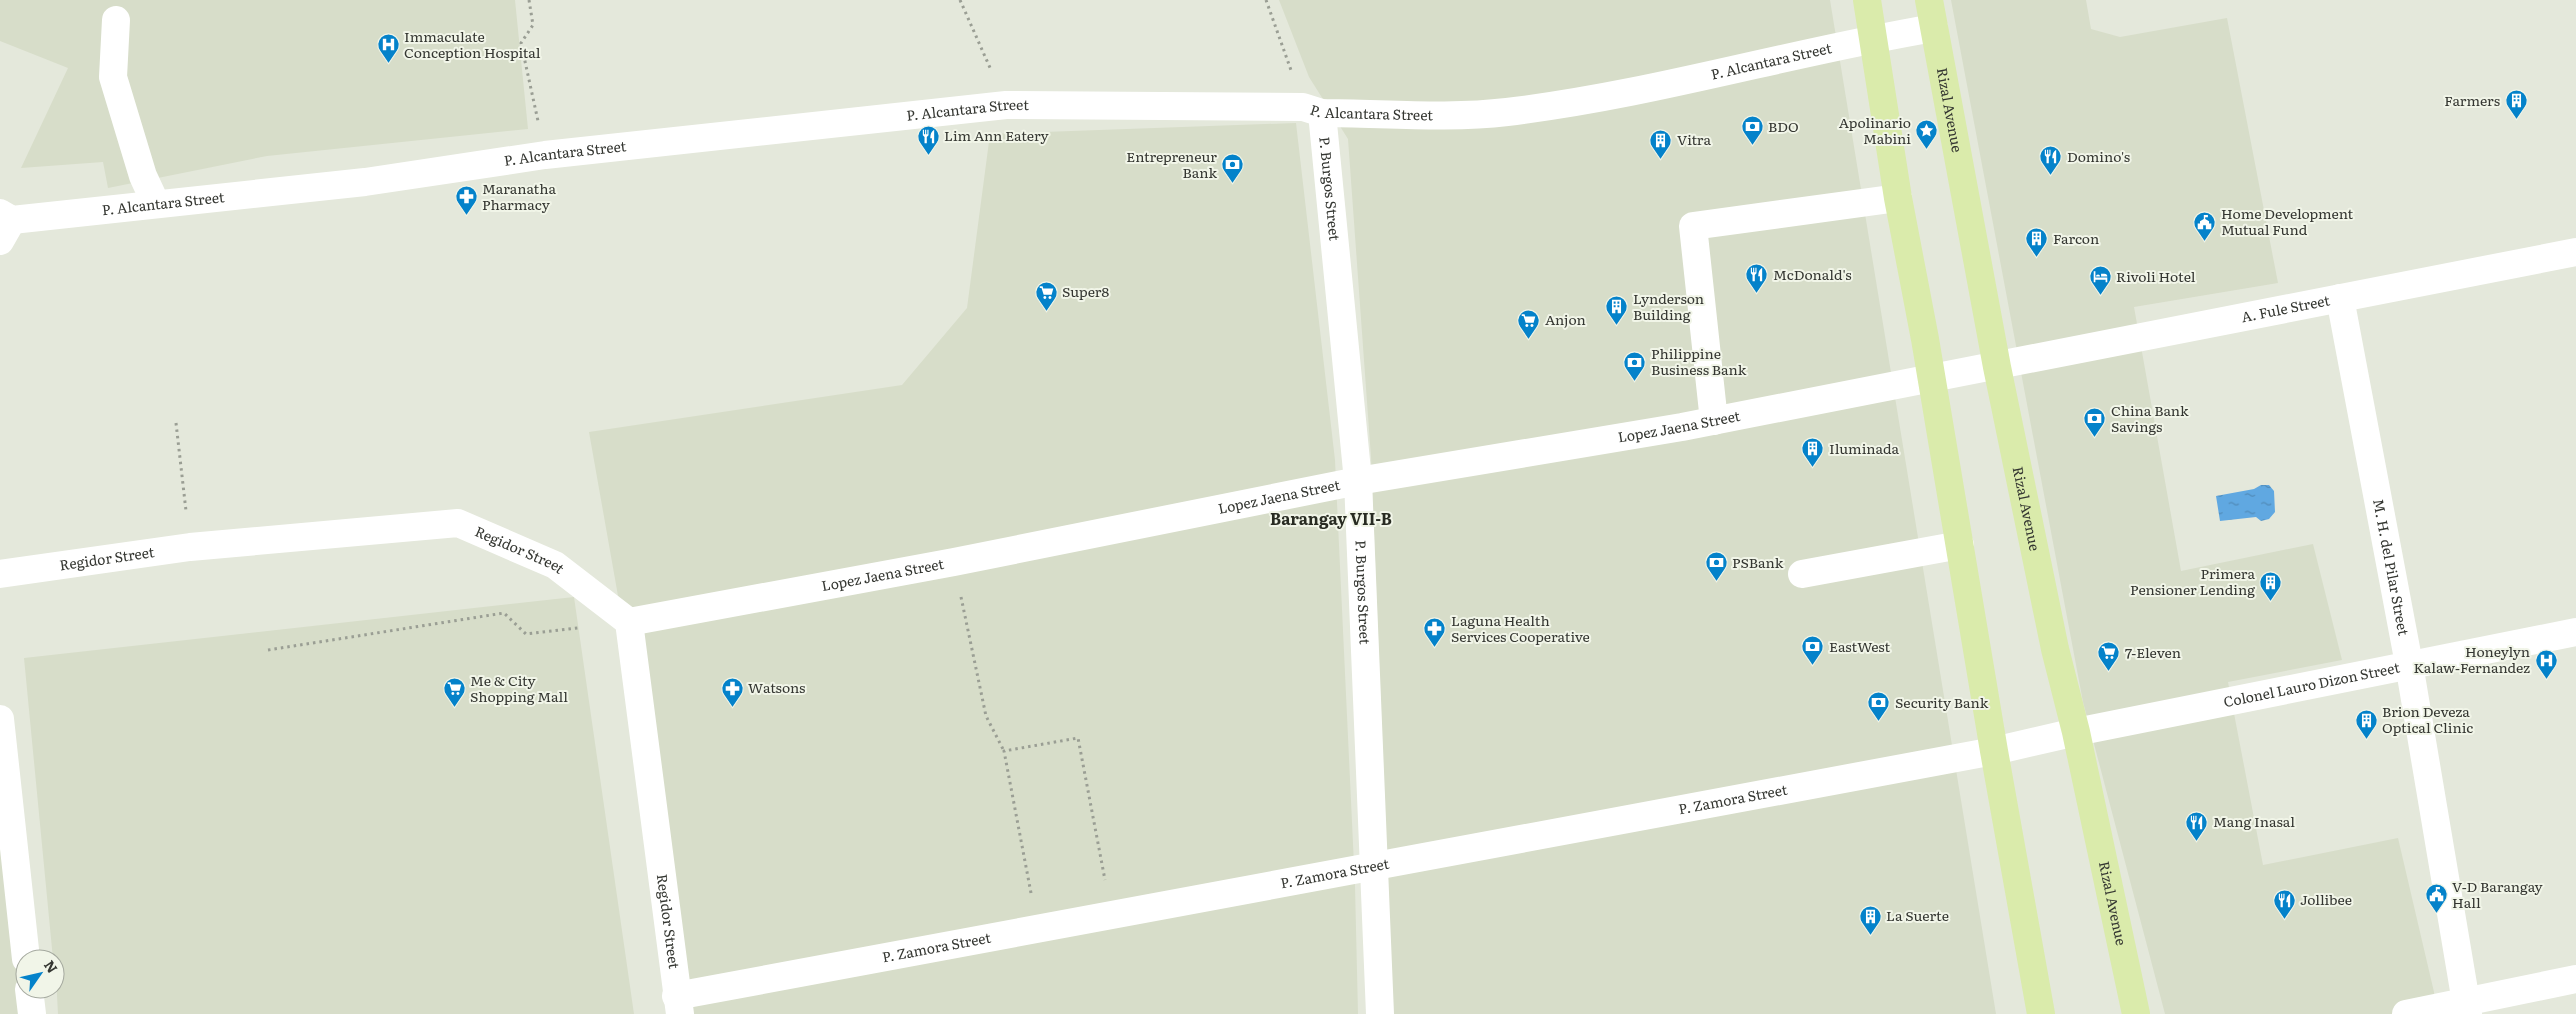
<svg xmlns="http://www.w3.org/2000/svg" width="2576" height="1014" font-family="Literata,serif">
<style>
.built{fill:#d7ddc9}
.water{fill:url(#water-ripples)}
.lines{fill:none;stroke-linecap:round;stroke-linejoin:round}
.path{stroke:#9a9e94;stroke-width:3;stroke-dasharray:2.5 4;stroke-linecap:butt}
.minor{stroke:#fff;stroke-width:28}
.major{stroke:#daebab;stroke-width:28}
.labels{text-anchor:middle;stroke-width:4;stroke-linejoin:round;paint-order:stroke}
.poi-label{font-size:14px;fill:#343631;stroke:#f1f5e8;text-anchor:start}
.street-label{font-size:14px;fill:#343631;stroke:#f1f5e8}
.quarter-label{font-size:16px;font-weight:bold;fill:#282b22;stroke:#f1f5e8}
</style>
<defs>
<pattern id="water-ripples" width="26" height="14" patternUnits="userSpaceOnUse" patternTransform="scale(1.25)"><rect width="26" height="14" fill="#60a8e1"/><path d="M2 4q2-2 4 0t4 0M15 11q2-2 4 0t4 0" fill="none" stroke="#508ab7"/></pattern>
</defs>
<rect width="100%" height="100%" fill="#e4e8db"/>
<path class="built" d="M0,0H515L528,129L267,156L108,188L103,162L21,168L68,68L0,41Z
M1279,0H1830L1996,1014H1393L1371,457L1348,139L1309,77Z
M1951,0H2086L2091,29L2120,37L2227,18L2278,283L2134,307L2181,571L2313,544L2342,660L2228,682L2263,865L2398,838L2434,992L2436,1014H2165L2083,702Z
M1296,123L1335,460L1355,886L1358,1014H692L589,432L902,385L967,308L990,134Z
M574,597L634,1014H58L55,959H53L24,658Z
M0,842L22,1014H0Z"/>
<path class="water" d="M2261,485H2269L2274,491L2275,512L2269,519L2261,521L2256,517L2220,521L2216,496L2254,489Z"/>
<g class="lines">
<path class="path" d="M529,0L533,25L521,43L538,121
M960,0L991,70
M1266,0L1292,73
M176,423L186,511
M961,597L986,716L1004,751
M268,650L504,613L526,634L578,628
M1031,893L1004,751L1078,738L1105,880"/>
<g class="minor">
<path d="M116,20L113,77L143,176L156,204"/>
<path id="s1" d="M1322,113L1358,481L1380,1014"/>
<path id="s2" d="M0,213L12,220L365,182L545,155L1006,105L1303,107L1322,113C1381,113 1449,119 1507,112C1651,95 1791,52 1934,28"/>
<path d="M0,241L12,220"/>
<path id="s3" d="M2340,298L2409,664L2468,1014"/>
<path d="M1714,421L1693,226L1898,198"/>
<path id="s4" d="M0,574L190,547L458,523L555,565L629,622L680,1014"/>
<path d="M1802,574L1960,545"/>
<path id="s5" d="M629,622L954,562L1358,481L1682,427L2576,252"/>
<path d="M0,719L26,959"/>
<path d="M29,989L32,1014"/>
<path id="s6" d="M676,996L1994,751L2076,732L2576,632"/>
<path d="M2406,1014L2576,979"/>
</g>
<g class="major">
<path d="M1867,0L1898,198L1925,339L1994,751L2041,1014"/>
<path id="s7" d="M1929,0L1997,367L2055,649L2076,732L2136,1014"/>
</g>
</g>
<defs>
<symbol id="hospital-pin" viewBox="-11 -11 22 30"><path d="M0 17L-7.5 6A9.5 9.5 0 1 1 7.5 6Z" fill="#0482ca" stroke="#f1f5e8"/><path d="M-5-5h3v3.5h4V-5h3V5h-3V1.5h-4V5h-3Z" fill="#fff"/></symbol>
<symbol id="building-pin" viewBox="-11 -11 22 30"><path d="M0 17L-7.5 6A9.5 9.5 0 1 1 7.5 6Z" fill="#0482ca" stroke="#f1f5e8"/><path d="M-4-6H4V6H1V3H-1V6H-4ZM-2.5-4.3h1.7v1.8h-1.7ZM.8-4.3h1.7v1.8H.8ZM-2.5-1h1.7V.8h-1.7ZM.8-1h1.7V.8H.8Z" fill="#fff"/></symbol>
<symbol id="bank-pin" viewBox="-11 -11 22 30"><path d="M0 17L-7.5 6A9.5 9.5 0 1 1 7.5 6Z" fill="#0482ca" stroke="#f1f5e8"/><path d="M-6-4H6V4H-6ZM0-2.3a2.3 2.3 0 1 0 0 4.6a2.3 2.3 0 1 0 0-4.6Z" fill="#fff"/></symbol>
<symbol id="sight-pin" viewBox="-11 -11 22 30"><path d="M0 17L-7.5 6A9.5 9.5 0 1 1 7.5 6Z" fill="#0482ca" stroke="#f1f5e8"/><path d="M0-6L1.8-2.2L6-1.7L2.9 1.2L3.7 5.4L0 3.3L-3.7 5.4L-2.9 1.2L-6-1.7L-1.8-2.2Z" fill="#fff"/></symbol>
<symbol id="restaurant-pin" viewBox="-11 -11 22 30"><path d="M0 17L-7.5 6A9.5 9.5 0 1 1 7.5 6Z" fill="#0482ca" stroke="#f1f5e8"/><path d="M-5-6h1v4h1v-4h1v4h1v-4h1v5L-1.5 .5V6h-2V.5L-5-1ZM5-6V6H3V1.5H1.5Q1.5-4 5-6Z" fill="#fff"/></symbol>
<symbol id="pharmacy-pin" viewBox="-11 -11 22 30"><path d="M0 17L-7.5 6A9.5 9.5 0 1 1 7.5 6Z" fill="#0482ca" stroke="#f1f5e8"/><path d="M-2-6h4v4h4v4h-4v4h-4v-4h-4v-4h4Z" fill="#fff"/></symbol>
<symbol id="civic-pin" viewBox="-11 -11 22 30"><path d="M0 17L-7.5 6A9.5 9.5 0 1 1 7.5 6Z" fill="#0482ca" stroke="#f1f5e8"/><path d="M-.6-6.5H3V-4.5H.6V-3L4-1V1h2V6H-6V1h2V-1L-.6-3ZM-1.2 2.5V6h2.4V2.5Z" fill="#fff"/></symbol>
<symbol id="hotel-pin" viewBox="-11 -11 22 30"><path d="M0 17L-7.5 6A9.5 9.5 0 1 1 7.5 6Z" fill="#0482ca" stroke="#f1f5e8"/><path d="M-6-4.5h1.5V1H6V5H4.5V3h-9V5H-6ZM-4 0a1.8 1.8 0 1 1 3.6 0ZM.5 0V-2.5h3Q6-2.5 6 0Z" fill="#fff"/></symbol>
<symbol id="supermarket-pin" viewBox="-11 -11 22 30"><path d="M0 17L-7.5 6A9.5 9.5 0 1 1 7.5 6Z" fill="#0482ca" stroke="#f1f5e8"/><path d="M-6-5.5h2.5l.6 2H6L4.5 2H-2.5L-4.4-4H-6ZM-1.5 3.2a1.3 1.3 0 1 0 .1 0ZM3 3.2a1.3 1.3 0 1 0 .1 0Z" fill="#fff"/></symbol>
</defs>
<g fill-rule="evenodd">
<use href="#hospital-pin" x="376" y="32" width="25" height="34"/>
<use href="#building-pin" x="2504" y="88" width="25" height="34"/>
<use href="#bank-pin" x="1740" y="114" width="25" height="34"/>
<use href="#sight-pin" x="1914" y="118" width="25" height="34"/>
<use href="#restaurant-pin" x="916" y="124" width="25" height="34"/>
<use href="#building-pin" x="1648" y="128" width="25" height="34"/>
<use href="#restaurant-pin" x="2038" y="144" width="25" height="34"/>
<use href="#bank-pin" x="1220" y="152" width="25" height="34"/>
<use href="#pharmacy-pin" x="454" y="184" width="25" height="34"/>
<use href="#civic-pin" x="2192" y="210" width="25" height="34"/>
<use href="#building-pin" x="2024" y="226" width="25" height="34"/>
<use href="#restaurant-pin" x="1744" y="262" width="25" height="34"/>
<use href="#hotel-pin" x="2088" y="264" width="25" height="34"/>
<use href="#supermarket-pin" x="1034" y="280" width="25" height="34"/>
<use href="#building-pin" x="1604" y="294" width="25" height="34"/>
<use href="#supermarket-pin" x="1516" y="308" width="25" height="34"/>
<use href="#bank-pin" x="1622" y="350" width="25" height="34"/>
<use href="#bank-pin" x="2082" y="406" width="25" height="34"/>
<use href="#building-pin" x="1800" y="436" width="25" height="34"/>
<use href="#bank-pin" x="1704" y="550" width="25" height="34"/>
<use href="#building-pin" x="2258" y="570" width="25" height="34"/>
<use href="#pharmacy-pin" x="1422" y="616" width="25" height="34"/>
<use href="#bank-pin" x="1800" y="634" width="25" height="34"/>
<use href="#supermarket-pin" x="2096" y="640" width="25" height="34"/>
<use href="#hospital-pin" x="2534" y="648" width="25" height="34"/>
<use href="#pharmacy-pin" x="720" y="676" width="25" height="34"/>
<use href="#supermarket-pin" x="442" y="676" width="25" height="34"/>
<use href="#bank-pin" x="1866" y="690" width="25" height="34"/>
<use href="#building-pin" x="2354" y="708" width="25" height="34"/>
<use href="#restaurant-pin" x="2184" y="810" width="25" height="34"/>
<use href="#civic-pin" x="2424" y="882" width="25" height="34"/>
<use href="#restaurant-pin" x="2272" y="888" width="25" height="34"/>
<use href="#building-pin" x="1858" y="904" width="25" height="34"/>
</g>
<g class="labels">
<g class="poi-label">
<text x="404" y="42">Immaculate<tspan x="404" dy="16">Conception Hospital</tspan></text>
<text x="2500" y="106" text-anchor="end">Farmers</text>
<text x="1911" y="128" text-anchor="end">Apolinario<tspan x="1911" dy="16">Mabini</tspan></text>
<text x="1768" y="132">BDO</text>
<text x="944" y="141">Lim Ann Eatery</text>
<text x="1677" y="145">Vitra</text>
<text x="1217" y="162" text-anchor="end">Entrepreneur<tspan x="1217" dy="16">Bank</tspan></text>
<text x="2067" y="162">Domino's</text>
<text x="482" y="194">Maranatha<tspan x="482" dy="16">Pharmacy</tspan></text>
<text x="2221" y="219">Home Development<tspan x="2221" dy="16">Mutual Fund</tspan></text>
<text x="2053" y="244">Farcon</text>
<text x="1773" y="280">McDonald's</text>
<text x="2116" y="282">Rivoli Hotel</text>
<text x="1062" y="297">Super8</text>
<text x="1633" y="304">Lynderson<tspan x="1633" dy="16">Building</tspan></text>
<text x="1545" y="325">Anjon</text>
<text x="1651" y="359">Philippine<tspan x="1651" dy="16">Business Bank</tspan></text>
<text x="2111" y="416">China Bank<tspan x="2111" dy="16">Savings</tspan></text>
<text x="1829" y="454">Iluminada</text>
<text x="1732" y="568">PSBank</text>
<text x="2255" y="579" text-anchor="end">Primera<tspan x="2255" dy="16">Pensioner Lending</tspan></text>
<text x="1451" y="626">Laguna Health<tspan x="1451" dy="16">Services Cooperative</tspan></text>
<text x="1829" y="652">EastWest</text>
<text x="2530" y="657" text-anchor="end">Honeylyn<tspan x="2530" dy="16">Kalaw-Fernandez</tspan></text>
<text x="2125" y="658">7-Eleven</text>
<text x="470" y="686">Me &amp; City<tspan x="470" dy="16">Shopping Mall</tspan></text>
<text x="748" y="693">Watsons</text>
<text x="1895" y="708">Security Bank</text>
<text x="2382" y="717">Brion Deveza<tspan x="2382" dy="16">Optical Clinic</tspan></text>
<text x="2213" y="827">Mang Inasal</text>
<text x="2452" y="892">V-D Barangay<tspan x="2452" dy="16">Hall</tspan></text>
<text x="2300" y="905">Jollibee</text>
<text x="1886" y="921">La Suerte</text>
</g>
<g class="street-label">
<text dy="5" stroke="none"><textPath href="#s2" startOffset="1786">P. Alcantara Street</textPath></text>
<text dy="5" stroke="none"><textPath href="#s2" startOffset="1381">P. Alcantara Street</textPath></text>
<text dy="5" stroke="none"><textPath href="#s2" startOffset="976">P. Alcantara Street</textPath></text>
<text dy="5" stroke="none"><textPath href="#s7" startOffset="112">Rizal Avenue</textPath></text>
<text dy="5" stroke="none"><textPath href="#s2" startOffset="571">P. Alcantara Street</textPath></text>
<text dy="5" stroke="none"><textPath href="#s1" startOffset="76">P. Burgos Street</textPath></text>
<text dy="5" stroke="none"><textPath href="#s2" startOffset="166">P. Alcantara Street</textPath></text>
<text dy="5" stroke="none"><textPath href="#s5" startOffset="1686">A. Fule Street</textPath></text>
<text dy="5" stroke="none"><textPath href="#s5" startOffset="1068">Lopez Jaena Street</textPath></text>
<text dy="5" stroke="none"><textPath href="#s5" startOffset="662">Lopez Jaena Street</textPath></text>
<text dy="5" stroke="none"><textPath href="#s7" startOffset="518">Rizal Avenue</textPath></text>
<text dy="5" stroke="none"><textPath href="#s4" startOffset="528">Regidor Street</textPath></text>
<text dy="5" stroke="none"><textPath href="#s4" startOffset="108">Regidor Street</textPath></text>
<text dy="5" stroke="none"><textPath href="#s3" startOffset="274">M. H. del Pilar Street</textPath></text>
<text dy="5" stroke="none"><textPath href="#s5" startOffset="258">Lopez Jaena Street</textPath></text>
<text dy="5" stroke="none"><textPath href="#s1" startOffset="481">P. Burgos Street</textPath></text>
<text dy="5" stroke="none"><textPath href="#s6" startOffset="1665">Colonel Lauro Dizon Street</textPath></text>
<text dy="5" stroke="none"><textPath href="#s6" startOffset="1075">P. Zamora Street</textPath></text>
<text dy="5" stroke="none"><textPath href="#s6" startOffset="670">P. Zamora Street</textPath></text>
<text dy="5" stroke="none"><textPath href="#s7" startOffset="922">Rizal Avenue</textPath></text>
<text dy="5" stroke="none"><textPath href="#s4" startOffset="962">Regidor Street</textPath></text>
<text dy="5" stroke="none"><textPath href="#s6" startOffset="265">P. Zamora Street</textPath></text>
</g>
<g class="quarter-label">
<text x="1331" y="525">Barangay VII-B</text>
</g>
</g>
<g transform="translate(40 974) rotate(56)"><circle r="24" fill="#f1f5e8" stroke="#a5a99f"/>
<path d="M0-4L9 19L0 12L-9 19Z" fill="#0482ca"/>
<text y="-8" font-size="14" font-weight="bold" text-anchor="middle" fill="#343631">N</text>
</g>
</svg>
